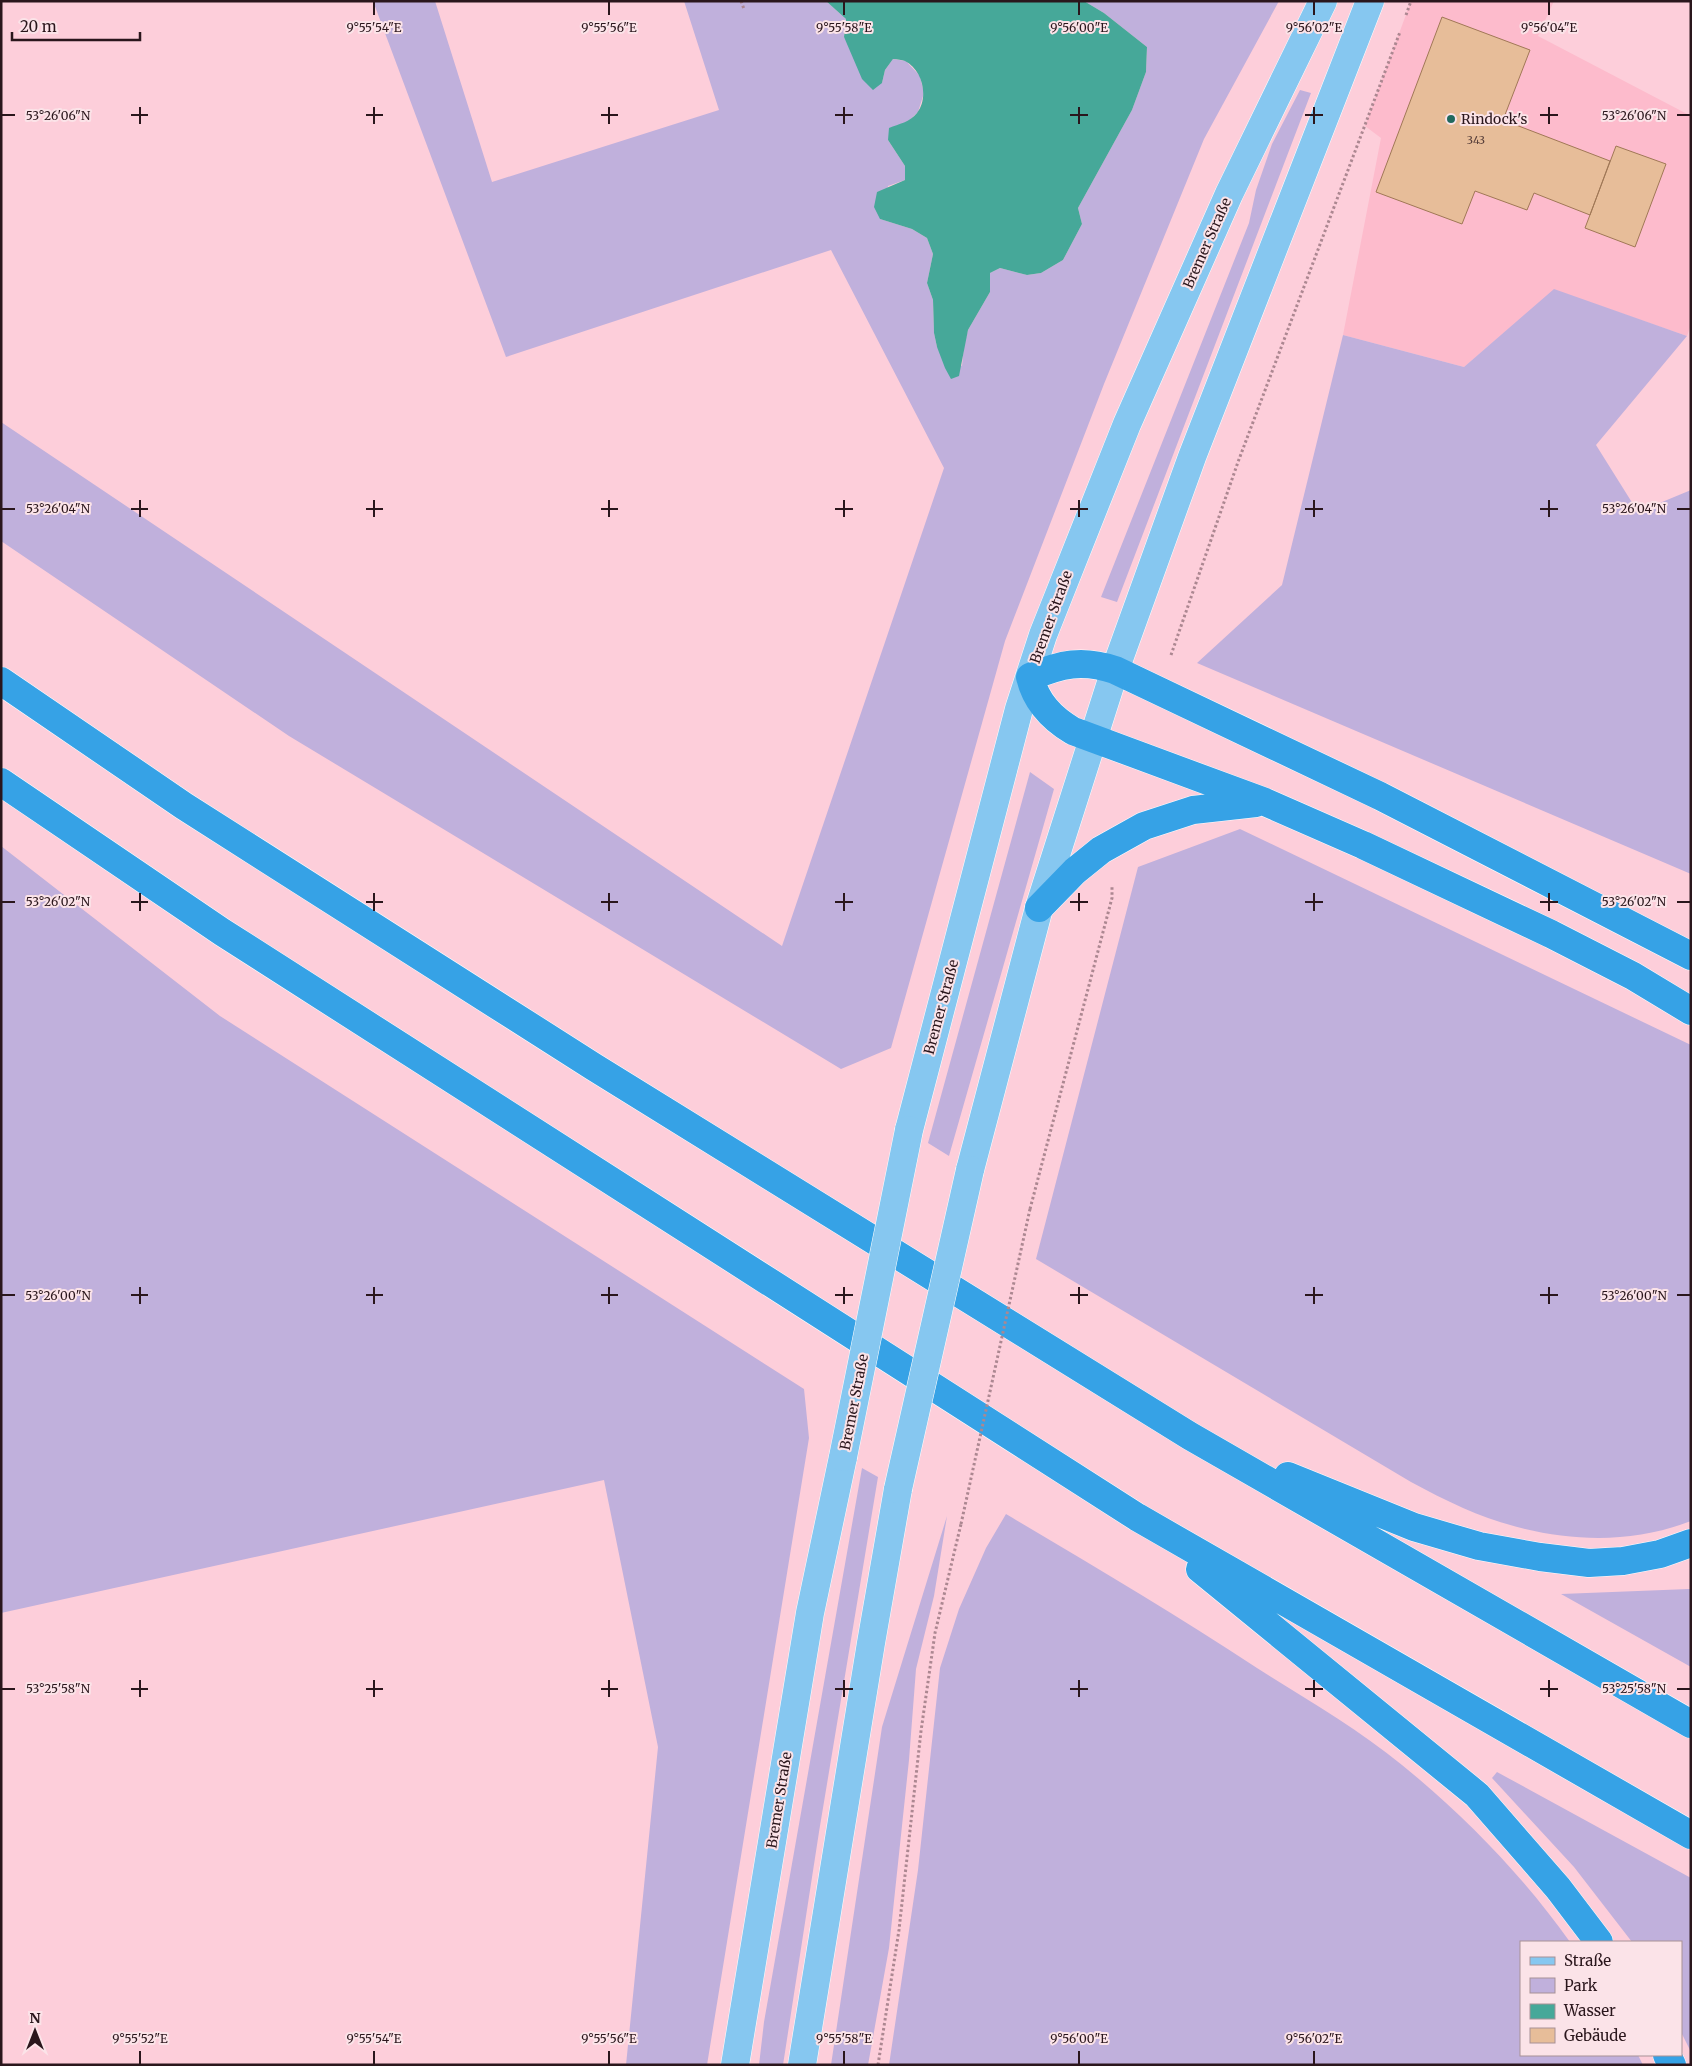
<svg xmlns="http://www.w3.org/2000/svg" width="1692" height="2066" font-family="Merriweather,serif">
<style>
.built{fill:#fdbbcc}
.green{fill:#c0b0dc}
.water{fill:#46a899}
.building{fill:#e7bd99;stroke:#a07856}
.lines{fill:none;stroke-linecap:round;stroke-linejoin:round}
.major-casing{stroke:#fff;stroke-width:29}
.highway-casing{stroke:#fff;stroke-width:29}
.path{stroke:#ac8791;stroke-width:3;stroke-dasharray:2.5 2.5;stroke-linecap:butt}
.major{stroke:#86c7f0;stroke-width:28}
.highway{stroke:#36a2e6;stroke-width:28}
.major-bridge-casing{stroke:#fff;stroke-width:29;stroke-linecap:butt}
.path-bridge{stroke:#ac8791;stroke-width:3;stroke-dasharray:2.5 2.5;stroke-linecap:butt}
.major-bridge{stroke:#86c7f0;stroke-width:28}
.ticks{fill:none;stroke:#2a161c;stroke-width:2}
.poi-dot{fill:#21695e;stroke:#fbe3e8;stroke-width:2}
.labels{text-anchor:middle;stroke-width:4;stroke-linejoin:round;paint-order:stroke}
.number-label{font-size:11px;fill:#59403b}
.poi-label{font-size:14px;fill:#2a161c;stroke:#fbe3e8;text-anchor:start}
.street-label{font-size:14px;fill:#2a161c;stroke:#fbe3e8}
.ticks-label{font-size:12px;text-anchor:middle;fill:#2a161c;stroke:#fbe3e8;stroke-width:4;stroke-linejoin:round;paint-order:stroke}
</style>
<rect width="100%" height="100%" fill="#fdceda"/>
<path class="built" d="M1411,1H1554L1538,36L1691,116V325L1687,336L1554,290L1464,367L1343,335L1381,138L1365,126Z"/>
<path class="green" d="M373,1H435L492,182L719,110L684,1H826L846,19L844,37L852,51L882,83L885,70L893,59L906,61L920,76L924,93L918,112L888,140L905,166V180L888,186L880,219L912,229L927,238L933,254L927,283L933,300L934,333L937,347L962,366L964,345L968,330L990,292V273L1000,268L1027,275L1041,273L1063,260L1082,224L1078,208L1132,110L1146,72L1147,47L1104,13L1084,1H1279L1204,139L1104,384L1005,641L891,1048L841,1069L289,736L1,541V422L782,946L944,468L831,250L506,357Z
M1300,90L1311,93L1117,602L1101,597L1249,223L1256,190L1272,144Z
M1554,289L1687,336L1596,445L1638,512L1691,490V874L1197,663L1282,585L1343,335L1464,367Z
M1030,772L1054,789L949,1156L928,1143Z
M1240,829L1691,1045V1521C1617,1550 1534,1539 1463,1508C1445,1500 1428,1491 1411,1482L1036,1259L1138,867Z
M1,846L220,1016L804,1389L809,1438L707,2065H626L658,1747L604,1480L1,1613Z
M862,1468L878,1477L819,1832L783,2065H759L764,2022Z
M1006,1514C1090,1564 1175,1614 1257,1668C1306,1699 1357,1728 1402,1765C1465,1816 1523,1876 1570,1942H1521V2055H1638L1643,2065H889L918,1870L940,1668L959,1609L986,1548Z
M947,1516L934,1596L916,1669L909,1760L889,1948L868,2065H831L882,1727Z
M1689,1589H1691V1667L1561,1594Z
M1497,1772L1691,1878V2052L1681,2032V1942H1632L1574,1867L1492,1778Z"/>
<path class="water" d="M826,1H1084L1104,13L1147,47L1146,72L1132,110L1078,208L1082,224L1063,260L1041,273L1027,275L1000,268L990,273V292L968,330L959,376L951,379L945,368L937,347L934,333L933,300L927,283L933,254L927,238L912,229L880,219L874,207L877,192L905,180V166L888,140L889,128C899,124 910,122 917,113C929,98 923,70 905,61C902,60 897,59 893,59L885,70L882,83L873,90L862,79L844,37L846,19Z"/>
<path class="building" d="M1442,17L1530,50L1503,120L1610,161L1590,215L1534,193L1527,210L1475,191L1462,224L1376,192Z
M1616,146L1666,164L1635,247L1585,228Z"/>
<g class="lines">
<defs>
<path id="major" d="M909,1130L1019,709L1043,635L1127,424L1229,194L1323,1
M970,1170L1039,908L1115,670L1192,457L1370,1
M735,2065L810,1613L843,1457
M802,2065L871,1643L898,1489"/>
<path id="highway" d="M1,681L184,806L594,1067L1190,1436L1691,1724
M1,782L222,932L1137,1517L1691,1835
M1039,908L1075,871L1101,850L1144,826L1193,810L1256,803
M1691,956L1380,796L1115,670C1082,659 1061,664 1030,677C1036,702 1051,718 1073,731L1265,802L1363,845L1551,934L1633,976L1691,1011
M1288,1476L1414,1527L1479,1546L1540,1557L1589,1563L1623,1561L1660,1554L1691,1543
M1200,1569L1477,1795L1558,1888L1599,1942
M1667,2055L1672,2065"/>
</defs>
<use href="#major" class="major-casing"/>
<use href="#highway" class="highway-casing"/>
<path class="path" d="M741,1L744,9
M1406,15L1411,1
M1171,655L1238,462L1400,32
M1030,1209L1112,898V887
M878,2065L899,1930L921,1731L935,1633L961,1524"/>
<use href="#major" class="major"/>
<use href="#highway" class="highway"/>
<defs>
<path id="major-bridge" d="M843,1457L909,1130
M898,1489L970,1170"/>
</defs>
<use href="#major-bridge" class="major-bridge-casing"/>
<path class="path-bridge" d="M961,1524L1030,1209"/>
<use href="#major-bridge" class="major-bridge"/>
</g>
<path class="ticks" d="M374,2V15M609,2V15M844,2V15M1079,2V15M1314,2V15M1549,2V15M140,107V124M374,107V124M609,107V124M844,107V124M1079,107V124M1314,107V124M1549,107V124M2,115H15M131,115H148M366,115H383M601,115H618M835,115H853M1070,115H1088M1305,115H1323M1540,115H1558M1677,115H1690M140,500V517M374,500V517M609,500V517M844,500V517M1079,500V517M1314,500V517M1549,500V517M2,509H15M131,509H148M366,509H383M601,509H618M835,509H853M1070,509H1088M1305,509H1323M1540,509H1558M1677,509H1690M140,893V911M374,893V911M609,893V911M844,893V911M1079,893V911M1314,893V911M1549,893V911M2,902H15M131,902H148M366,902H383M601,902H618M835,902H853M1070,902H1088M1305,902H1323M1540,902H1558M1677,902H1690M140,1287V1304M374,1287V1304M609,1287V1304M844,1287V1304M1079,1287V1304M1314,1287V1304M1549,1287V1304M2,1295H15M131,1295H148M366,1295H383M601,1295H618M835,1295H853M1070,1295H1088M1305,1295H1323M1540,1295H1558M1677,1295H1690M140,1680V1697M374,1680V1697M609,1680V1697M844,1680V1697M1079,1680V1697M1314,1680V1697M1549,1680V1697M2,1689H15M131,1689H148M366,1689H383M601,1689H618M835,1689H853M1070,1689H1088M1305,1689H1323M1540,1689H1558M1677,1689H1690M140,2051V2064M374,2051V2064M609,2051V2064M844,2051V2064M1079,2051V2064M1314,2051V2064"/>
<circle class="poi-dot" cx="1451" cy="119" r="5"/>
<g class="labels">
<g class="number-label">
<text x="1476" y="144">343</text>
</g>
<g class="poi-label">
<text x="1461" y="124">Rindock's</text>
</g>
<g class="street-label">
<text transform="translate(1207 243) rotate(-66)" y="5">Bremer Straße</text>
<text transform="translate(1051 617) rotate(-70)" y="5">Bremer Straße</text>
<text transform="translate(941 1007) rotate(-75)" y="5">Bremer Straße</text>
<text transform="translate(854 1402) rotate(-79)" y="5">Bremer Straße</text>
<text transform="translate(779 1800) rotate(-81)" y="5">Bremer Straße</text>
</g>
</g>
<g class="ticks-label">
<text x="374" y="32">9°55'54"E</text>
<text x="609" y="32">9°55'56"E</text>
<text x="844" y="32">9°55'58"E</text>
<text x="1079" y="32">9°56'00"E</text>
<text x="1314" y="32">9°56'02"E</text>
<text x="1549" y="32">9°56'04"E</text>
<text x="58" y="120">53°26'06"N</text>
<text x="1634" y="120">53°26'06"N</text>
<text x="58" y="513">53°26'04"N</text>
<text x="1634" y="513">53°26'04"N</text>
<text x="58" y="906">53°26'02"N</text>
<text x="1634" y="906">53°26'02"N</text>
<text x="58" y="1300">53°26'00"N</text>
<text x="1634" y="1300">53°26'00"N</text>
<text x="58" y="1693">53°25'58"N</text>
<text x="1634" y="1693">53°25'58"N</text>
<text x="140" y="2043">9°55'52"E</text>
<text x="374" y="2043">9°55'54"E</text>
<text x="609" y="2043">9°55'56"E</text>
<text x="844" y="2043">9°55'58"E</text>
<text x="1079" y="2043">9°56'00"E</text>
<text x="1314" y="2043">9°56'02"E</text>
</g>
<rect width="1692" height="2066" fill="none" stroke="#2a161c" stroke-width="5"/>
<rect x="1520" y="1941" width="162" height="115" fill="#fbe3e8" stroke="#a79196"/>
<rect x="1530" y="1957" width="25" height="8" fill="#86c7f0" stroke="#a79196"/>
<text x="1564" y="1966" font-size="15" fill="#2a161c">Straße</text>
<rect x="1530" y="1978" width="25" height="15" fill="#c0b0dc" stroke="#a79196"/>
<text x="1564" y="1991" font-size="15" fill="#2a161c">Park</text>
<rect x="1530" y="2004" width="25" height="15" fill="#46a899" stroke="#a79196"/>
<text x="1564" y="2016" font-size="15" fill="#2a161c">Wasser</text>
<rect x="1530" y="2028" width="25" height="15" fill="#e7bd99" stroke="#a79196"/>
<text x="1564" y="2041" font-size="15" fill="#2a161c">Gebäude</text>
<g transform="translate(35 2031)" stroke="#fbe3e8" stroke-width="4" paint-order="stroke">
<path d="M0-4L9 19L0 12L-9 19Z" fill="#2a161c"/>
<text y="-8" font-size="14" font-weight="bold" text-anchor="middle" fill="#2a161c">N</text>
</g>
<path d="M12 32v8h128v-8" fill="none" stroke="#2a161c" stroke-width="2.5"/>
<text x="20" y="32" font-size="15" fill="#2a161c" stroke="#fbe3e8" stroke-width="4" paint-order="stroke">20 m</text>
</svg>
